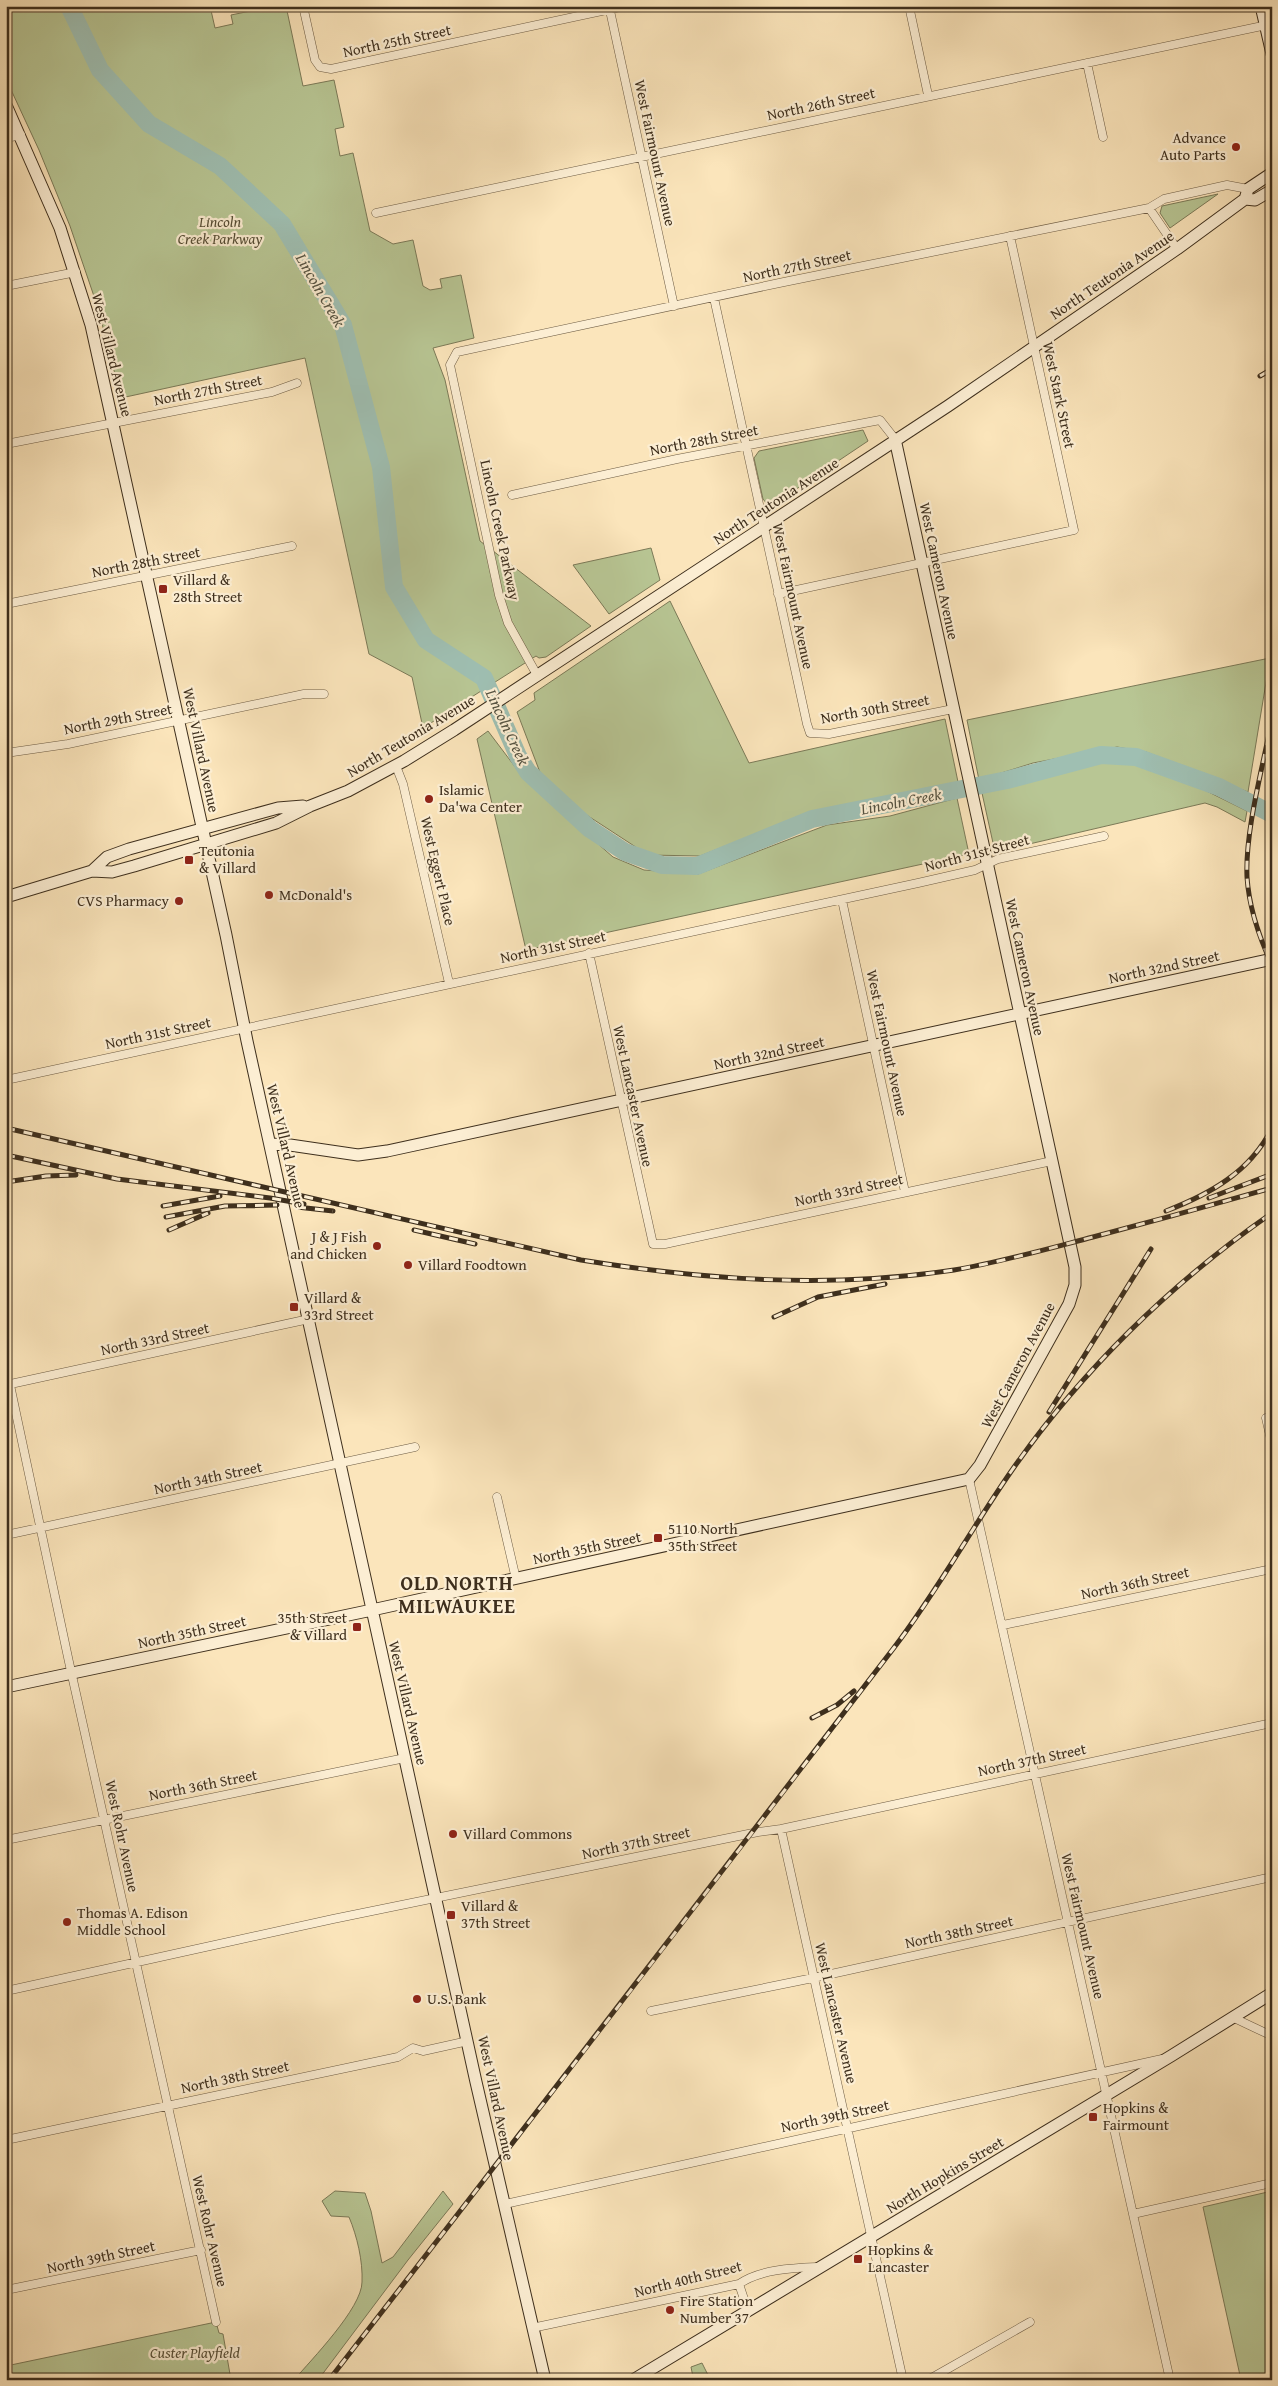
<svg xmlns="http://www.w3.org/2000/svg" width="1278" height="2386" font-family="'Gentium Book Plus',serif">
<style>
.green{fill:#b8c694;stroke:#7b7a58}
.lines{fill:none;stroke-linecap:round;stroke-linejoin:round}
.river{stroke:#9fbfb2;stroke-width:18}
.street-casing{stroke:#6d5c44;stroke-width:9}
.secondary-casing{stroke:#3e2f1d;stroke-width:13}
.street{stroke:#fceed3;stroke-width:8}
.secondary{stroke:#fceed3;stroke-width:11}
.rail-casing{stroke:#3e2f1d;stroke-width:5}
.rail{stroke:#fceed3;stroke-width:3;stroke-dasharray:9;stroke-linecap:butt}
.poi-dot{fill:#8f2418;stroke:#fceed3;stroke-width:2}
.labels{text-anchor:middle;stroke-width:4.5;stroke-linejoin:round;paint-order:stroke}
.street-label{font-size:15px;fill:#3e2f1d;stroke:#fceed3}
.poi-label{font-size:15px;fill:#3e2f1d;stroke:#fceed3;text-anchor:start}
.park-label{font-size:15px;font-style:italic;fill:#564d35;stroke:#fceed3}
.water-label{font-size:16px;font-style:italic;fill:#565342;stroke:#fceed3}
.district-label{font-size:20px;font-weight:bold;letter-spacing:1px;fill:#3e2f1d;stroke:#fceed3}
</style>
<rect width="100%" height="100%" fill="#fbe5bb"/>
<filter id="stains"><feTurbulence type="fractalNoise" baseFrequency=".004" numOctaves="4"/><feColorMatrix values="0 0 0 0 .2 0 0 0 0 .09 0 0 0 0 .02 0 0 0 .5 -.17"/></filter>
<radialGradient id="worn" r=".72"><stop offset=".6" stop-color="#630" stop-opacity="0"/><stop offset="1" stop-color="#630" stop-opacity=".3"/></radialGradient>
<path class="green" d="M6,6H210L215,28L233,24L231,15L275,6H286L303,86L334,80L344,127L335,129L340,156L353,153L370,231L393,244L413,240L423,286L430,290L442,288L440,279L461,275L474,338L433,348L445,380L480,541L591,626L546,657L539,658L536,656L423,728L412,677L369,654L305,358L121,398L98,308L70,226L39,150L6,79Z
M1218,194L1170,228L1160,213L1162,206Z
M863,430L868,441L774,504H767L763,499L754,458L759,451Z
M651,548L660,580L609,614L573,565Z
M670,601L749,763L945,719L958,782L805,815L700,856L648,855L582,812L541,775L517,712L535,700L534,693Z
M1270,658L1248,792L1146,752L1117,747L1033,763L979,780L967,720Z
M488,731L525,780L613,857L644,870L698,874L827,825L890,816L957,798L969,854L526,950L477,739Z
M1100,762L1145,764L1172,774L1247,811L1245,822L1217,807L1205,803L995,852L982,793Z
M335,2191L365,2193L371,2211L382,2263L393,2257L443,2191L453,2204L408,2260L318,2380H294C311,2360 362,2308 362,2282C363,2261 357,2236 349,2217L331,2216L322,2201Z
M1272,2191V2380H1241L1203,2207Z
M216,2322L219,2333L223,2334L231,2380H6V2366Z
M702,2363L708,2375L693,2377L691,2367Z"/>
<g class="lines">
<path class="river" d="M69,6L100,70L149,124L220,166L282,224L343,325L381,467L394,587L426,640L484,678L518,756L528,772L590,829L625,852L662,865L697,866L812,819L1007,780L1101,755L1136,757L1219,787L1272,814"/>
<defs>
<path id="street" d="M303,6L315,60L320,67L331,69L625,6
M609,6L674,306
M909,6L928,95
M1087,63L1103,137
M6,138L21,135
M1149,208L1177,249
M376,213L1272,24
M6,286L76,272
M714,298L807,724L810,733L829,734L953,709
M6,444L272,392L297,383
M512,495L677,459L880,420L895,439
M778,594L1074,530L1010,236
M6,604L292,546
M537,675L508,623L499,595L450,365L457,352L784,282L1149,208L1164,199L1227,185L1248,189
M6,753L68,744L304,694H324
M396,766L403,784L449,983
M842,900L905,1192
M589,953L653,1244H665L1052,1161
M6,1080L918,883L975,870L998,859L1104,836
M6,1385L309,1319
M10,1385L69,1662L216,2322
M1272,1417L1266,1418L1272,1444
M969,1479L1170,2380
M497,1497L516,1579
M6,1535L415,1447
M1003,1625L1272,1569
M781,1829L903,2380
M6,1840L405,1758
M6,1991L333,1919L758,1832L781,1829L1272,1723
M651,2011L813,1978L1272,1877
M1234,2018L1268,2034H1272
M6,2140L398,2057L413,2048L423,2051L468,2041
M505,2204L1162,2059
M1133,2214L1272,2183
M739,2284L748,2311
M6,2290L201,2250
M532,2328L739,2284C760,2269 794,2268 819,2267
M928,2380L1030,2322"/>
<path id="secondary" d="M1261,6L1272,54
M6,105L60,228L91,325L226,935L247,1041L476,2082L545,2380
M1245,199L1255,200L1272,190
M92,871L107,857L129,849L278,808L303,806
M6,897L92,871L112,872L134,866L276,823L310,806L348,791L404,761L454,730L948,406L1177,249L1245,199L1248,189L1272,173
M270,1144L290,1145L358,1155L387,1151L1272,959
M6,1687L372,1610L969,1479L980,1465L1069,1304L1075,1285V1267L895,439
M633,2380L1171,2056L1272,1993"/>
</defs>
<use href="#street" class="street-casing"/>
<use href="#secondary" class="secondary-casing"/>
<use href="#street" class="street"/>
<use href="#secondary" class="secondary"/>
<defs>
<path id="rail" d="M1260,376L1272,369
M1272,719C1263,767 1245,830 1247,877C1249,908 1259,937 1272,965
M6,1128L581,1260C705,1280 829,1289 954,1270C1001,1262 1047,1249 1093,1237C1153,1221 1212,1205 1272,1188
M6,1155L117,1179L270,1198L304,1204
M6,1182L46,1176L76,1175
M1209,1198L1272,1174
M163,1206L220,1196
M297,1207L333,1211
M1166,1211C1210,1194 1250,1172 1272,1128
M166,1217L225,1206L277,1205
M169,1230L208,1213
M414,1230L475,1244
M774,1317L818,1297L885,1284
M1049,1412L1151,1249
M812,1718L837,1705L854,1691
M329,2380C518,2137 706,1893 893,1649C936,1593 970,1531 1010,1473C1080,1372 1171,1283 1272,1213"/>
</defs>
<use href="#rail" class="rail-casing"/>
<use href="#rail" class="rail"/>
</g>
<g class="poi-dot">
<circle cx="1236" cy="147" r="5"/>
<rect x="158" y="584" width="10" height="10" rx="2.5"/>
<circle cx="429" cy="799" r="5"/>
<rect x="184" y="855" width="10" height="10" rx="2.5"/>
<circle cx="269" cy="895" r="5"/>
<circle cx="179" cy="901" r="5"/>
<circle cx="377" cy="1246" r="5"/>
<circle cx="408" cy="1265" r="5"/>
<rect x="289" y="1302" width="10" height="10" rx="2.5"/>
<rect x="653" y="1533" width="10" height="10" rx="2.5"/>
<rect x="352" y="1622" width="10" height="10" rx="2.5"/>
<circle cx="453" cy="1834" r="5"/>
<rect x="446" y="1910" width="10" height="10" rx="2.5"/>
<circle cx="67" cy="1922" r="5"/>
<circle cx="417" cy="1999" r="5"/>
<rect x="1088" y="2112" width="10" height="10" rx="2.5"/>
<rect x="853" y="2254" width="10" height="10" rx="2.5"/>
<circle cx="670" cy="2310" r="5"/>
</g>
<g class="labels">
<g class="street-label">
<text transform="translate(397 41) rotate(-12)" y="5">North 25th Street</text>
<text transform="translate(821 104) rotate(-12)" y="5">North 26th Street</text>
<text transform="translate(655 153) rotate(78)" y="5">West Fairmount Avenue</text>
<text transform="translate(797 266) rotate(-12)" y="5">North 27th Street</text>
<text transform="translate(1112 275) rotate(-34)" y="5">North Teutonia Avenue</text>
<text transform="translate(112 355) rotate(76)" y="5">West Villard Avenue</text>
<text transform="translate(208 390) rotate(-11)" y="5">North 27th Street</text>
<text transform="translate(1059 395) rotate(78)" y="5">West Stark Street</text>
<text transform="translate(704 440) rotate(-11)" y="5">North 28th Street</text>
<text transform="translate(776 501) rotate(-33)" y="5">North Teutonia Avenue</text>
<text transform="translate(500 530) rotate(78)" y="5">Lincoln Creek Parkway</text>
<text transform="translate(146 562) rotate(-11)" y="5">North 28th Street</text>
<text transform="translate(939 571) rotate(78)" y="5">West Cameron Avenue</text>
<text transform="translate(793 596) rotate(78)" y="5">West Fairmount Avenue</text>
<text transform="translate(875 709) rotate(-10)" y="5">North 30th Street</text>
<text transform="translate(118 719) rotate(-11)" y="5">North 29th Street</text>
<text transform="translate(411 736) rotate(-31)" y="5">North Teutonia Avenue</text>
<text transform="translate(201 750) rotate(78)" y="5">West Villard Avenue</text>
<text transform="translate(977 853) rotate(-15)" y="5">North 31st Street</text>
<text transform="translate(438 871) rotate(77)" y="5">West Eggert Place</text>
<text transform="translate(553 947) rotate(-12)" y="5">North 31st Street</text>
<text transform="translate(1025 967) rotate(78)" y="5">West Cameron Avenue</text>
<text transform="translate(1164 967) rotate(-12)" y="5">North 32nd Street</text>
<text transform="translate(158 1033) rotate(-12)" y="5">North 31st Street</text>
<text transform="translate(887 1043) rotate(78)" y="5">West Fairmount Avenue</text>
<text transform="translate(769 1053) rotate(-12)" y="5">North 32nd Street</text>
<text transform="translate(633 1096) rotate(78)" y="5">West Lancaster Avenue</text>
<text transform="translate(286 1146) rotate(77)" y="5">West Villard Avenue</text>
<text transform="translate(849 1190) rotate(-12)" y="5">North 33rd Street</text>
<text transform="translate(155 1339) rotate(-12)" y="5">North 33rd Street</text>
<text transform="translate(1018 1365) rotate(-62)" y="5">West Cameron Avenue</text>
<text transform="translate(208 1478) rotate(-12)" y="5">North 34th Street</text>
<text transform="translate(587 1548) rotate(-12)" y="5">North 35th Street</text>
<text transform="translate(1135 1583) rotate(-12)" y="5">North 36th Street</text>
<text transform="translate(192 1632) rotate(-12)" y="5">North 35th Street</text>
<text transform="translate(408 1703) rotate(77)" y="5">West Villard Avenue</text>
<text transform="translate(1032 1760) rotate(-12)" y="5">North 37th Street</text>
<text transform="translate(203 1785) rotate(-11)" y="5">North 36th Street</text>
<text transform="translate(122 1836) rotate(78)" y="5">West Rohr Avenue</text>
<text transform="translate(636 1843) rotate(-12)" y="5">North 37th Street</text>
<text transform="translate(1083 1926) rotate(77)" y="5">West Fairmount Avenue</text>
<text transform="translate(959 1932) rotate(-12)" y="5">North 38th Street</text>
<text transform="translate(836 2013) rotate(77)" y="5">West Lancaster Avenue</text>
<text transform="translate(235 2077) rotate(-12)" y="5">North 38th Street</text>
<text transform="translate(496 2098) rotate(78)" y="5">West Villard Avenue</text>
<text transform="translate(835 2116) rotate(-12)" y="5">North 39th Street</text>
<text transform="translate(945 2175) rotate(-31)" y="5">North Hopkins Street</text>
<text transform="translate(210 2231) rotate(77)" y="5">West Rohr Avenue</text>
<text transform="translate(101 2257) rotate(-12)" y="5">North 39th Street</text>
<text transform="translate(688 2279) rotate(-14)" y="5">North 40th Street</text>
</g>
<g class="poi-label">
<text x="1226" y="143" text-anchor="end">Advance<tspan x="1226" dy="17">Auto Parts</tspan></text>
<text x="173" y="585">Villard &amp;<tspan x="173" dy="17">28th Street</tspan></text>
<text x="439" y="795">Islamic<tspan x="439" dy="17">Da'wa Center</tspan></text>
<text x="199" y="856">Teutonia<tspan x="199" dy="17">&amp; Villard</tspan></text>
<text x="279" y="900">McDonald's</text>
<text x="169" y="906" text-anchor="end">CVS Pharmacy</text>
<text x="367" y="1242" text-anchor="end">J &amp; J Fish<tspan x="367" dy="17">and Chicken</tspan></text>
<text x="418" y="1270">Villard Foodtown</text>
<text x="304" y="1303">Villard &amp;<tspan x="304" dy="17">33rd Street</tspan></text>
<text x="668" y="1534">5110 North<tspan x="668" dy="17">35th Street</tspan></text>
<text x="347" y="1623" text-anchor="end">35th Street<tspan x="347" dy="17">&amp; Villard</tspan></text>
<text x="463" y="1839">Villard Commons</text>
<text x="461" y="1911">Villard &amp;<tspan x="461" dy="17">37th Street</tspan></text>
<text x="77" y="1918">Thomas A. Edison<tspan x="77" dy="17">Middle School</tspan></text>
<text x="427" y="2004">U.S. Bank</text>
<text x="1103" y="2113">Hopkins &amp;<tspan x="1103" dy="17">Fairmount</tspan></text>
<text x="868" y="2255">Hopkins &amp;<tspan x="868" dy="17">Lancaster</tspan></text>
<text x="680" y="2306">Fire Station<tspan x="680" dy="17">Number 37</tspan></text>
</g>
<g class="park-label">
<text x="220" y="227">Lincoln<tspan x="220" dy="17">Creek Parkway</tspan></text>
<text x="195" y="2358">Custer Playfield</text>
</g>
<g class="water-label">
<text transform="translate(321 290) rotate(60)" y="6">Lincoln Creek</text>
<text transform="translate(508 727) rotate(65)" y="6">Lincoln Creek</text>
<text transform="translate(901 801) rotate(-11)" y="6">Lincoln Creek</text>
</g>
<g class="district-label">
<text x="457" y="1590">OLD NORTH<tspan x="457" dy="23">MILWAUKEE</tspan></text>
</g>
</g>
<rect width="1278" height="2386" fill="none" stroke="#fbe5bb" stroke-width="25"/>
<rect x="8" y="8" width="1263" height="2371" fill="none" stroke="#3e2f1d" stroke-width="2.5"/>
<rect x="12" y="12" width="1253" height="2361" fill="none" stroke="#3e2f1d"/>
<rect width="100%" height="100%" filter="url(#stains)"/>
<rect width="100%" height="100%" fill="url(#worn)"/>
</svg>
